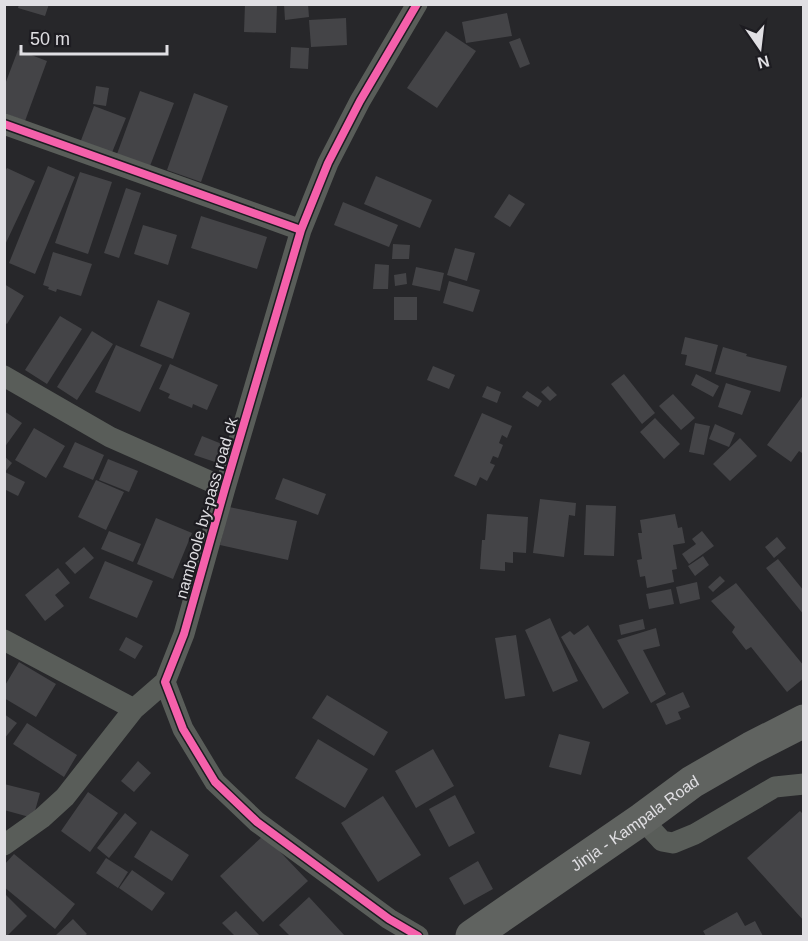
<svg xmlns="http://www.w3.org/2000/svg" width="808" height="941" font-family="Arial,sans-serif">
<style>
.building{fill:#444447}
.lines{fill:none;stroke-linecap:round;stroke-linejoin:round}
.street{stroke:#595d59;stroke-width:21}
.highway{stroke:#606360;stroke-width:33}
.cycleway-casing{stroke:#1d1c21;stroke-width:11}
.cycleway{stroke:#f560ab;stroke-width:8}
.labels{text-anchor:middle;stroke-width:4.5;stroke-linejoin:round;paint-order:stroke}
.street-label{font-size:16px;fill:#e0dfe3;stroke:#1d1c21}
</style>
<rect width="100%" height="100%" fill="#27272a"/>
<path class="building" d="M19,4H49L45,16L18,8Z
M245,4H277L276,33L244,32Z
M284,4H308L309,17L285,20Z
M507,13L512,36L466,43L462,22Z
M346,18L347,45L311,47L309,20Z
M446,31L476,51L437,108L407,88Z
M520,38L530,64L520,68L509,42Z
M291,47L309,48L308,69L290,68Z
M18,50L47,61L25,121L4,113V87Z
M96,86L109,88L106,106L93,104Z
M140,91L174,103L150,166L117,154Z
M194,93L228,106L201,182L167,170Z
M94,106L126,118L111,155L80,143Z
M48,166L75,177L35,274L9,263Z
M7,168L35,181L4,247V173Z
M80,172L112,182L88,254L55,243Z
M376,176L432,200L420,228L364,204Z
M126,188L141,193L119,258L104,253Z
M509,194L525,204L510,227L494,217Z
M343,202L398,225L389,247L334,225Z
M201,216L267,237L257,269L191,248Z
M143,225L177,235L168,265L134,254Z
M393,244L410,245L409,259H392Z
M455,248L475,253L467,281L447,275Z
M53,252L92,264L81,296L57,289L56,292L48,289L49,287L43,285Z
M375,264L389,265L388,289H373Z
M416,267L444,273L440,291L412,285Z
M406,273L407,284L395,286L394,275Z
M449,281L480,290L473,312L443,303Z
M4,284L24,296L7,324L4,322Z
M394,297H417V320H394Z
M158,300L190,313L173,359L140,346Z
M60,316L82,329L47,384L25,370Z
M92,331L113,344L77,400L57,387Z
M685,337L718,345L711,372L685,365L687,355L681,354Z
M116,345L162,365L140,412L95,392Z
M723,347L747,354L746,356L787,366L780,392L715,374Z
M170,364L218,385L207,410L193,404L192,408L168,398L170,394L159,389Z
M433,366L455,375L449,389L427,380Z
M624,374L655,413L642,424L611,384Z
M696,374L719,386L713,397L691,385Z
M726,383L751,391L742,415L718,407Z
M487,386L501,392L497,403L482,397Z
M548,386L557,395L550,401L541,392Z
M527,391L542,401L538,407L522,397Z
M673,394L695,418L681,430L659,406Z
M804,394V451L802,453L799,451L791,462L767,445Z
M4,411L22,423L4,448Z
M482,413L512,426L507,438L502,435L499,443L503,445L498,458L493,456L490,463L495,465L487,481L480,477L476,486L454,476Z
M655,418L680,444L664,459L640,432Z
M695,423L710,426L704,455L689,452Z
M715,424L735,433L729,447L709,439Z
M34,428L65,446L46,478L15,460Z
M202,436L222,444L215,462L194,455Z
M740,438L757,456L730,481L713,464Z
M75,442L104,455L93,480L63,467Z
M4,456L12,463L5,472L25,482L18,496L4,489Z
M108,459L138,471L129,492L99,480Z
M283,478L326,494L318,515L275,499Z
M96,480L124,492L106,530L78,517Z
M540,499L576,503L575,516L569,515L564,557L533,553Z
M586,505L616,506L614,556L584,555Z
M229,507L297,521L288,560L220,545Z
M487,514L528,517L526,553L513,552V563L505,562V571L480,569L482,540H485Z
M675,514L678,528L682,527L685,543L673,545L677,569L672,570L674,582L647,588L645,576L640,577L637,560L642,559L638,533H642L640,520Z
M156,518L192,533L173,579L137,564Z
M109,531L141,544L133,562L101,549Z
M702,531L714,546L689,564L682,554L696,544L692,539Z
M777,537L786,548L774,558L765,547Z
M84,547L94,558L75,574L65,563Z
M703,556L709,565L695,576L688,566Z
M778,559L804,591V615L766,568Z
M105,561L153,581L137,618L89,598Z
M58,568L70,583L55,595L64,606L45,621L25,595Z
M720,576L725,581L713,592L708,587Z
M697,582L700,599L680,604L676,587Z
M736,583L804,666V678L787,692L751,647L746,650L732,632L735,627L711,601Z
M671,589L674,604L649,609L646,594Z
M550,618L578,681L553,692L525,630Z
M643,619L645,629L621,635L619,625Z
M588,625L629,693L603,709L561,637L570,631L574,635Z
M656,628L660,646L643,650L666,694L651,703L617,640Z
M516,635L525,696L505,699L495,638Z
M126,637L143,646L135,659L119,650Z
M19,662L56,684L36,717L4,698V687Z
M683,692L690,707L678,712L681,719L666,725L656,704Z
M327,695L388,732L374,756L312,718Z
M4,714L17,723L4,739Z
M27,723L77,755L64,777L13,744Z
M559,734L590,742L581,775L549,767Z
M318,739L368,769L345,808L295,778Z
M433,749L454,786L416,808L395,771Z
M138,761L151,773L134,792L121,781Z
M4,784L40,793L33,818L4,810Z
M88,792L118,813L90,852L61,831Z
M455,795L475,833L449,847L429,809Z
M383,796L421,855L378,882L341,823Z
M800,811L804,815V921L747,858Z
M125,813L137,823L109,858L97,848Z
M151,830L189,855L172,881L134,857Z
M264,835L308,881L263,922L220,876Z
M14,854L75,904L55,929L4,887V865Z
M106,858L128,872L118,888L96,873Z
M478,861L493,889L464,905L449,878Z
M132,870L165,893L152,911L119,888Z
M5,894L27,916L7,936H5Z
M309,897L345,936H290L279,925Z
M236,911L260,936H235L222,923Z
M737,912L745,926L755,921L763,936H706L703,931Z
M73,919L87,934L84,936H55Z"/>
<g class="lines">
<path class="street" d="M417,4L360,101L328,163L301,230L225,488L184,634L165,682L183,729L215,782L257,822L389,919L418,936
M4,124L301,230
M4,376L110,437L225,488
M4,640L134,709
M642,819L662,841L673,843L695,834L775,787L804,784
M4,845L42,818L65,797L134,709L165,682"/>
<path class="highway" id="s1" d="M472,936L642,819L692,782L751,748L804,721"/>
<defs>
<path id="cycleway" d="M417,4L360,101L328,163L301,230L225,488L184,634L165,682L183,729L215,782L257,822L389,919L418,936
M4,124L301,230"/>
</defs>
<use href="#cycleway" class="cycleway-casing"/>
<use href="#cycleway" class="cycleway"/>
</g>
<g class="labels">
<g class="street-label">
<text transform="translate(206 508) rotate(-74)" y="6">namboole by-pass road ck</text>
<text dy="6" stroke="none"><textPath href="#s1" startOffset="198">Jinja - Kampala Road</textPath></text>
</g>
</g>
<rect width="808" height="941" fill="none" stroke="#e0dfe3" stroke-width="12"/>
<g transform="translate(760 48) rotate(166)" stroke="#1d1c21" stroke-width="4.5" paint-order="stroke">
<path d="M0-4.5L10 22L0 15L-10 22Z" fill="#e0dfe3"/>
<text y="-9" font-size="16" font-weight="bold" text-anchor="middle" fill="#e0dfe3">N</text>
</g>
<path d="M21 45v9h146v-9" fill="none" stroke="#e0dfe3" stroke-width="3"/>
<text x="30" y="45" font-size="18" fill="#e0dfe3" stroke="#1d1c21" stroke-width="4.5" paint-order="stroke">50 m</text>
</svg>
